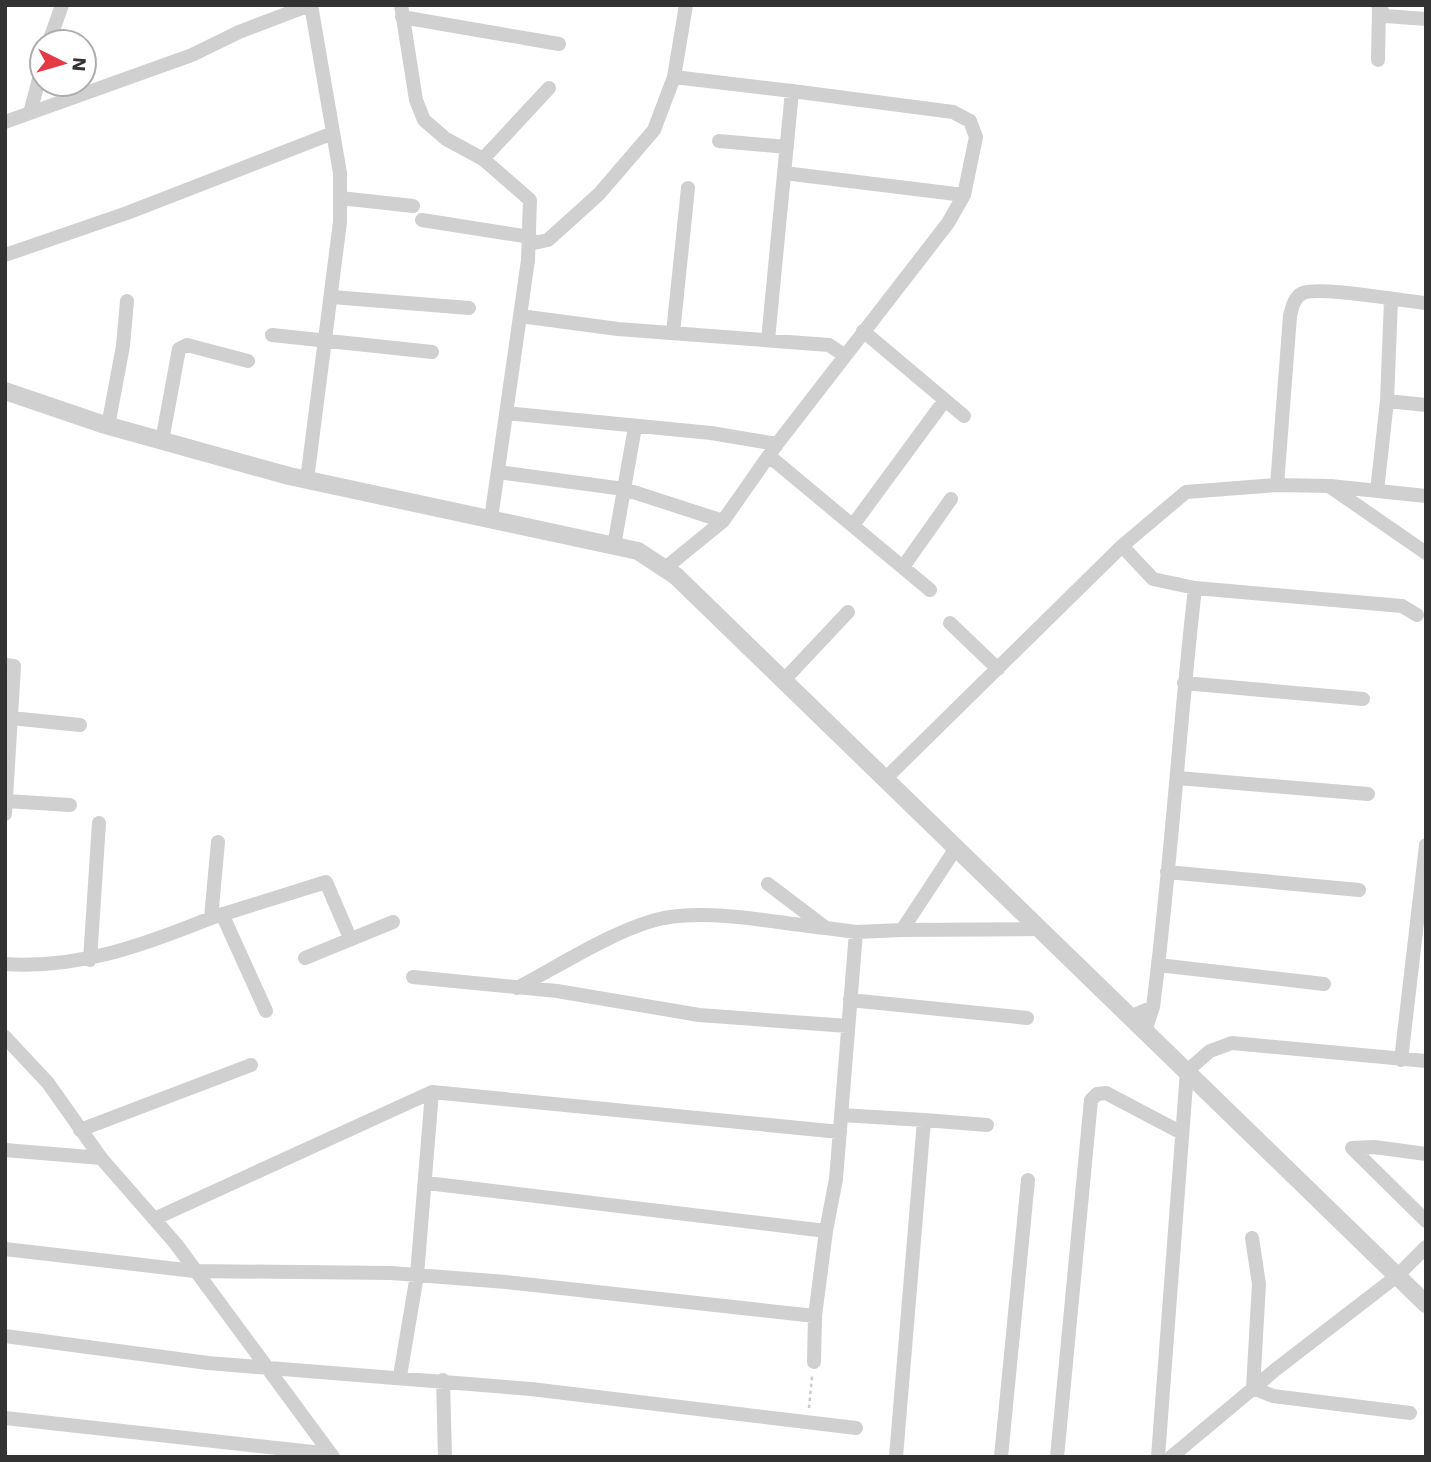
<svg xmlns="http://www.w3.org/2000/svg" width="1431" height="1462" font-family="'Work Sans',sans-serif">
<style>
.lines{fill:none;stroke-linecap:round;stroke-linejoin:round}
.path{stroke:#cdcdcd;stroke-width:2.5;stroke-dasharray:3.5 3.5;stroke-linecap:butt}
.minor{stroke:#d0d0d0;stroke-width:14}
.tertiary{stroke:#d0d0d0;stroke-width:18}
</style>
<rect width="100%" height="100%" fill="#fff"/>
<g class="lines">
<path class="path" d="M809,1408L812,1376"/>
<path class="minor" d="M401,5L416,100L424,120L446,139L483,159L530,200L528,260L491,519
M1378,5L1385,16L1426,19
M402,17L559,44
M49,42L62,5
M1378,60L1379,9
M674,77L792,91L768,340
M792,91L953,112L970,121L976,137L964,195
M30,113L42,68
M5,122L192,55L239,32L310,5
M719,141L787,147
M483,159L549,88
M340,198L413,206
M422,220L530,237
M529,244L548,240L599,194L654,130L674,77L686,5
M5,255L127,213L333,133
M332,297L469,308
M520,316L618,329L829,345L844,355
M863,331L964,416
M673,333L688,188
M272,335L432,352
M1387,401L1426,405
M506,413L711,433L777,444L723,521L664,569
M108,426L123,346L127,301
M162,441L179,349L187,345L248,361
M777,444L948,223L964,195L784,173
M769,456L930,590
M498,472L624,489L723,521
M307,480L340,222V173L311,5
M1277,485L1290,316C1292,308 1294,297 1303,293C1322,286 1402,301 1426,303
M1330,486L1426,496
M1377,491L1387,401L1391,300
M853,525L945,400
M614,546L635,427
M903,567L951,499
M1195,588L1402,606L1417,615
M950,623L998,669
M5,665L14,666L5,814
M784,680L848,612
M1184,683L1363,699
M11,718L80,725
M1178,778L1368,794
M885,779L1122,546
M6,801L70,805
M1167,872L1359,890
M768,884L826,928L856,932L902,930L956,848
M222,914L266,1011
M211,918L326,882L350,938
M902,930L1040,929
M305,958L393,922
M90,960L99,823
M5,964C79,969 144,945 211,918L218,842
M1158,965L1324,984
M413,977L557,991L699,1015L848,1026
M517,988C559,966 619,927 664,918C715,909 775,923 826,928
M850,1000L1027,1018
M1153,1007C1171,868 1179,728 1195,588L1153,579L1122,546L1186,492L1277,485L1329,486L1426,553
M1130,1017L1153,1007L1145,1031
M5,1037L48,1083L101,1158L176,1244L333,1457
M1401,1060L1426,845
M841,1115L924,1120L896,1457
M924,1120L987,1125
M80,1130L251,1065
M1352,1148L1426,1221
M1352,1148L1374,1147L1426,1154
M5,1150L101,1158
M427,1183L826,1231
M154,1219L432,1092
M1252,1238L1259,1284L1253,1388L1273,1396L1410,1413
M5,1249L194,1271L391,1273L506,1282L815,1316L826,1231L836,1179L856,932
M5,1336L208,1363L531,1389L856,1428
M814,1362L815,1316
M400,1376L417,1275L432,1092L840,1132
M443,1380L445,1457
M5,1418L331,1454
M1001,1457L1028,1180
M1057,1457L1091,1100L1097,1094L1106,1093L1182,1133
M1158,1457L1187,1071L1210,1051L1232,1043L1426,1061
M1171,1457L1275,1370L1397,1276L1426,1247"/>
<path class="tertiary" d="M5,391L102,424L289,476L638,551L676,576L1426,1304"/>
</g>
<rect width="1431" height="1462" fill="none" stroke="#333333" stroke-width="14"/>
<g transform="translate(63 63) rotate(95)"><circle r="33" fill="#ffffff" stroke="#adadad" stroke-width="2"/>
<path d="M0-5L12 26L0 18L-12 26Z" fill="#e63946"/>
<text y="-10" font-size="19" font-weight="bold" text-anchor="middle" fill="#333333">N</text>
</g>
</svg>
